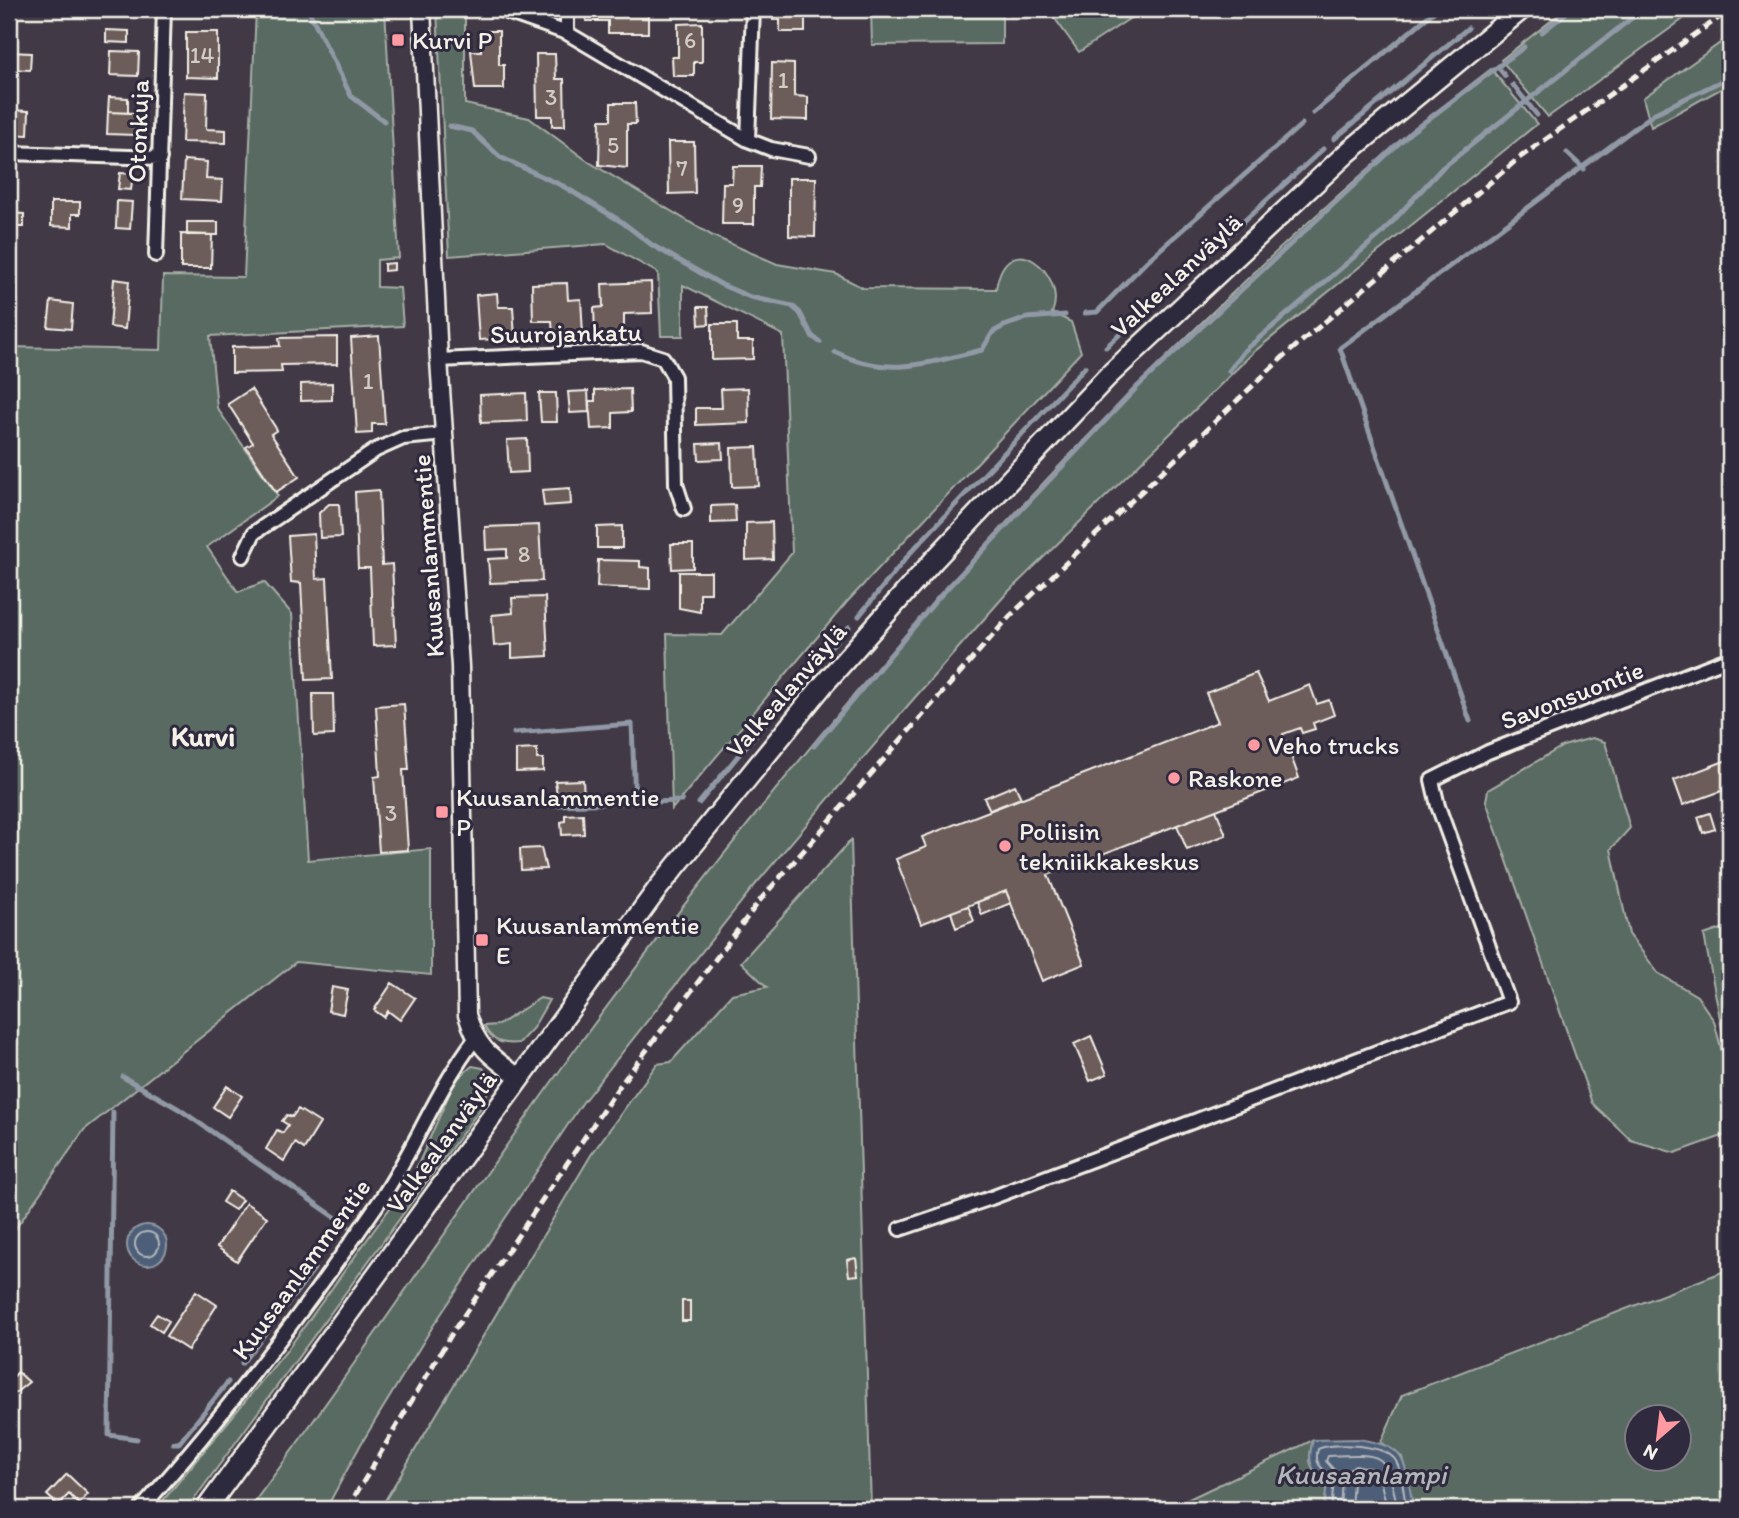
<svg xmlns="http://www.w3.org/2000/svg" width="1739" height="1518" font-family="Itim,sans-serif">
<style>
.green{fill:#586a62;stroke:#a6aea5;stroke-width:2;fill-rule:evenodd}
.water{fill:#4e5e78;stroke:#9099a5;stroke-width:2}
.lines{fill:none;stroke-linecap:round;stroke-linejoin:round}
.shore{stroke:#b2b6bb;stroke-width:2}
.stream{stroke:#9099a5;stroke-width:5}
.building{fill:#6d5d5a;stroke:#f4f1e8;stroke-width:2}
.minor-casing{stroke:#f4f1e8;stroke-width:18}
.tertiary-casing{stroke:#f4f1e8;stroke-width:21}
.secondary-casing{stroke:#f4f1e8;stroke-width:24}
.minor{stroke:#2f2a3d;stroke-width:12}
.tertiary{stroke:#2f2a3d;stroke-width:16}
.secondary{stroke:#2f2a3d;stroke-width:19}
.rail{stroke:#f4f1e8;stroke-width:5;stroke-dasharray:10 5;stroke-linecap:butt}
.poi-dot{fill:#ff9aa2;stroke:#2f2a3d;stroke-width:2.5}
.labels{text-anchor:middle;stroke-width:6;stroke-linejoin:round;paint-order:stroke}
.number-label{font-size:23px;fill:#d2ccc4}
.poi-label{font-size:26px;fill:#f4f1e8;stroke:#2f2a3d;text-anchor:start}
.street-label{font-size:26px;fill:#f4f1e8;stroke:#2f2a3d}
.neighbourhood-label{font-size:28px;font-weight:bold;fill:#f4f1e8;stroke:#2f2a3d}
.water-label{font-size:28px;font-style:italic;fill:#b2b6bb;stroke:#2f2a3d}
</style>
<rect width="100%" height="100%" fill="#423946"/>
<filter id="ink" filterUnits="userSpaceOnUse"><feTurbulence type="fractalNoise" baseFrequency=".0143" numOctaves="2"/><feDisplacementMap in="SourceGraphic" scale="14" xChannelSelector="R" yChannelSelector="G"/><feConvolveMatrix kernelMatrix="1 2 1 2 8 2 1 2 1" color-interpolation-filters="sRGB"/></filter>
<g filter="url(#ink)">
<path class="green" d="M256,9H385L399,258L377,260V287L400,288L403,326L210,336L217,408L278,496L207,547L238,592L264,582L292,614L308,860L431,849V975L296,962L84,1130L9,1238V347L161,350L163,276L244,277Z
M437,9H465V104L529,118L589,162L713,236L777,264L836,274L863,288L996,289C1006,222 1069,274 1052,313L1071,322L1081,352L847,602L672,809L667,634L722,635L792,553L783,335L683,285V336H661L658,273L606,244L449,256Z
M871,9H1002V44L872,45Z
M1075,9H1144L1079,52L1056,20Z
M1566,9H1697L1548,117L1501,60Z
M1730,36V84L1651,127L1643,98Z
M1491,69L1537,124L1255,351L1006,594L910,703L750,891L583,1102L433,1326L361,1444L326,1509H249C366,1353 472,1189 588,1032C772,783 973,544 1196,328C1290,237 1386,149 1491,69Z
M1592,738L1605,742L1630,828L1611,849L1629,934L1658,973L1697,996L1714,1021L1730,1083L1728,1134L1675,1153L1631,1140L1592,1103L1486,801L1488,790L1563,746Z
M851,840L871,1509H380L591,1155L657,1064L671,1062L732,994L767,987L741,962Z
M1730,926V1071L1704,935Z
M540,998L549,1000L533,1028L519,1043C502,1045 491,1041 484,1026L498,1025Z
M472,1066L483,1068C494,1081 487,1096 480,1109L187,1509H156L288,1349L413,1176L455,1081Z
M1730,1269V1509H1414L1402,1457L1381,1442L1402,1395ZM1638,1416H1680V1458H1638Z
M1313,1440C1307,1462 1309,1469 1327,1483L1324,1509H1168Z"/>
<path class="water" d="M127 1245a20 20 0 1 1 40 0a20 20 0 1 1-40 0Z
M1357,1439C1411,1446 1403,1462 1414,1509H1324L1327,1483C1310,1469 1307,1462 1313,1440Z"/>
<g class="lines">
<path class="shore" d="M135 1244a12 12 0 1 1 24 0a12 12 0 1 1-24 0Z
M1331,1509L1334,1481C1325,1468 1313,1467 1318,1449C1333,1442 1386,1444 1396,1461C1403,1473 1403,1495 1407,1509
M1340,1509L1342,1479L1326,1461L1328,1456C1388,1453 1385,1453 1398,1509
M1351,1509L1353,1482L1350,1469L1355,1465L1378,1470L1387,1509"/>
<path class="stream" d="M308,9L351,96L384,121
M1451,9L1457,15L1466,9
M1542,32L1571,9
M1498,67L1505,76
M1513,85L1537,115
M1313,113L1437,9
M449,126L472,131L500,157L563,186L622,222L652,245L722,285L750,297L792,306L800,313L812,336L820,342
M1334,139L1468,28
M1567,153L1584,169
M1085,313L1097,312L1147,261L1302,124
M1106,347L1323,149
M835,352C887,378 928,363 982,350L993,332L1004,326L1027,318L1065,315
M1229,371L1244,351L1381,234L1442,168L1643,9
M859,616L911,552L1085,367
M1470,721L1340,348L1655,113L1730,77
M514,733L632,724L635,802
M814,746L939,597L1138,386L1411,132L1524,47
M699,803L813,665L849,627
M524,806L682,801
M123,1077L179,1109L348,1226
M113,1112L109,1435L137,1439
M242,1363L314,1269
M173,1443H179L228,1382"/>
</g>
<path class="building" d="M108,9H141V14L108,13Z
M190,9H231V14L190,13Z
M586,9H648V33H608V21H586Z
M773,9L805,11V32H780V20H773Z
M702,23V62H694V76H673L672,57H678V24Z
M106,30L129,31V43L106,42Z
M481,31H499V65H504V89H475L471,51H481Z
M186,32H218V78L186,77Z
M111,51L139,52L138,76L110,75Z
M9,52L31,53L30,70L9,69Z
M536,54H555L556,79H564L565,126H552V116H537Z
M772,63L794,64V96L808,97V120L771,119Z
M184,92L207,93L206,129L226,130V143L182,142Z
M109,97L128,98V113L108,112Z
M611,103H635L636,124H627V168L599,165L600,120H611Z
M9,110L29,111L28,135L9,134Z
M108,112L136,113L135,135L107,134Z
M668,142H694L695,193L669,194Z
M184,160L207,162L206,179L223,180L222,201L182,199Z
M733,166H761L760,187H754V224H722L723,183H732Z
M120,173L133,174L131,190L118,189Z
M789,178H816L815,237L789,236Z
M117,201L132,202L130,229L116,228Z
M51,202H80V214H72V227L51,226Z
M9,213L24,214V227H9Z
M187,222H218V235H187Z
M181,234L212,235L211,268H181Z
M394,263V270L384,271V264Z
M114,279L129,281L125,329L110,327Z
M651,282L652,313L624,314V333L595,334L594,308L603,307L602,284Z
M567,283L568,300L581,299L583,334L553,336L552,321H533L532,284Z
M497,293L498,307H513L515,338L479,340L476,295Z
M51,301L73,304L71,329L48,327Z
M698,307H708L709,324L699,325Z
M712,324H737V341H753V359L712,360Z
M379,336L385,424H372V433L357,434L351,338Z
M337,337V364L281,365L282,372L232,373V347L280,346L279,338Z
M332,383V400L301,401V384Z
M748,388L749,423L696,425V408H722L721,389Z
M251,389L277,430L271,434L299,477L276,492L246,447L253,443L228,404Z
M630,389L631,412L613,413V428L591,429L589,401H595V390Z
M588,391L589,412L570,413L568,392Z
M526,393L527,421L481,423L480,395Z
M539,393H556L557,422H541Z
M527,439L528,472L509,473L507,440Z
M722,443L723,459L699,460L698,444Z
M757,447L759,486L732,487L731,448Z
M570,488L571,504L544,506L542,490Z
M379,490L382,565L392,564L396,645L373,646L370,568H358L355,492Z
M329,504H339L341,537L320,538L319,513Z
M735,505L736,522L711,523V506Z
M772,522L773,559L746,560V523Z
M539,525L542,581L490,583L488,559L507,558V549L486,550L485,527Z
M622,526V548H597V527Z
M314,534L316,579L327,578L332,679L306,680L301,583L291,582L288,536Z
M671,544H693V568L672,569Z
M598,560L640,561V567L650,568V589L597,587Z
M679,572H711V593H700V612L679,608Z
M545,597L548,656L512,658V644L494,646L492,615L513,613L512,598Z
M1256,673L1269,701L1310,685L1317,704L1329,700L1334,715L1313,723L1315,729L1302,733L1300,728L1283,734L1299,778L1048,875L1084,964L1042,981L1006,891L921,924L896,859L926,847L922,837L1218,722L1206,693Z
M313,694H333L334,735L314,736Z
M404,704L409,770H403L408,850L379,852L374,777L380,776L376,706Z
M537,749V759H543V771L516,772V750Z
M1730,759V788L1683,805L1674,780Z
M583,780L584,797L571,798V803H558L555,781Z
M1015,785L1021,798L990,810L984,798Z
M1730,805V826L1729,827L1723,808Z
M1216,810L1226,835L1187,850L1177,825Z
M1710,813L1715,829L1703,833L1698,817Z
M583,814L584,834L562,835L561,822L565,821V815Z
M541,848L546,869L521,870L520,849Z
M1006,891L1011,903L982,915L977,902Z
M968,906L974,921L956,928L951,912Z
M392,983L415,998L400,1020L388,1011L384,1017L374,1010Z
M332,987L348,990L343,1014L328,1011Z
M1091,1036L1107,1074L1090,1081L1074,1044Z
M227,1086L242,1096L228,1117L213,1107Z
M298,1109L320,1123L304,1149L295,1143L284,1161L266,1149L277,1130L283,1133L288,1125L282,1121L287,1115L292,1117Z
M229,1191L242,1200L235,1210L222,1202Z
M246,1203L267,1217L237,1261L217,1247Z
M856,1258L858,1275L849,1276L847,1260Z
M196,1291L217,1305L188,1350L166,1336Z
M682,1301H690V1321H682Z
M157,1314L169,1321L162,1332L150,1324Z
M18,1372L29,1382L9,1398V1373L13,1377Z
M67,1474L88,1494L79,1504L69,1494L58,1505L47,1495Z"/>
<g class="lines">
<defs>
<path id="minor" d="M498,9L567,33L748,140L771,149L809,156
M567,9V33
M748,140L753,9
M9,153L160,158
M156,255L164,9
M439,360L641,351L663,358L674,377L676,484L684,509
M243,556L254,533L376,450L403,438L445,434
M900,1229L991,1198L1509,1002L1438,806L1432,780L1488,752L1730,658
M141,1509C227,1412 307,1307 381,1199C415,1148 437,1089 475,1039"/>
<path id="tertiary" d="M422,9L439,360L460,666L467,1015C478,1050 492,1057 520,1078"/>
<path id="secondary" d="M206,1509L659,887L823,685L934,560L1107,377L1347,153L1522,9"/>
</defs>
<use href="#minor" class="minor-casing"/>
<use href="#tertiary" class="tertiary-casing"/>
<use href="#secondary" class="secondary-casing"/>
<use href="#minor" class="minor"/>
<use href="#tertiary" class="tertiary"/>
<use href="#secondary" class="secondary"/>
<path class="rail" d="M347,1509L454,1330L618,1088L761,899L1010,616L1282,358L1519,158L1730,10"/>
</g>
</g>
<g class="poi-dot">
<rect x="391" y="33" width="14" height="14" rx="3.5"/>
<circle cx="1254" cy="745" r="7"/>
<circle cx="1174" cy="778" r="7"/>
<rect x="435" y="805" width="14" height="14" rx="3.5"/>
<circle cx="1005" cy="846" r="7"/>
<rect x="475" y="933" width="14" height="14" rx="3.5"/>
</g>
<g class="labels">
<g class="number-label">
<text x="690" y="48">6</text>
<text x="202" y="63">14</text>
<text x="783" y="88">1</text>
<text x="551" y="105">3</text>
<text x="613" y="153">5</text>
<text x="682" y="176">7</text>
<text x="738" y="213">9</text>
<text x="368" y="389">1</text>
<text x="524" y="562">8</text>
<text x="391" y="821">3</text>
</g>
<g class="poi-label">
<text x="412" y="49">Kurvi P</text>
<text x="1268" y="754">Veho trucks</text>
<text x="1188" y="787">Raskone</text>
<text x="456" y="806">Kuusanlammentie<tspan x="456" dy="30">P</tspan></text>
<text x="1019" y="840">Poliisin<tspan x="1019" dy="30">tekniikkakeskus</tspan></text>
<text x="496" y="934">Kuusanlammentie<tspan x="496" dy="30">E</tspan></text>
</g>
<g class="street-label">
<text transform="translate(138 131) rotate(-88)" y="9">Otonkuja</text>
<text transform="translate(1176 275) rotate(-43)" y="9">Valkealanväylä</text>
<text transform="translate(566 333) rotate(-1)" y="9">Suurojankatu</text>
<text transform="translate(428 556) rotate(-94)" y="9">Kuusanlammentie</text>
<text transform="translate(786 690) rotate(-49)" y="9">Valkealanväylä</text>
<text transform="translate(1572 695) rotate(-21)" y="9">Savonsuontie</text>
<text transform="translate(441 1142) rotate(-54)" y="9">Valkealanväylä</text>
<text transform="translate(301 1269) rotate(-54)" y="9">Kuusaanlammentie</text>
</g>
<g class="neighbourhood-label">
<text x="203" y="746">Kurvi</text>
</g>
<g class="water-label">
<text x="1361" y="1484">Kuusaanlampi</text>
</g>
</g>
<rect width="1739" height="1518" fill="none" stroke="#2f2a3d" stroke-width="35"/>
<rect x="18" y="18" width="1704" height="1483" fill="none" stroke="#f4f1e8" stroke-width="2.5" filter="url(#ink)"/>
<g transform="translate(1658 1438) rotate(208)"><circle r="33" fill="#2f2a3d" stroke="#7e7a81" stroke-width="2"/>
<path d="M0-5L12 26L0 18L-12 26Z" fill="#ff9aa2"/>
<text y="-10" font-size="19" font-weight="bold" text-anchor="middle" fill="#f4f1e8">N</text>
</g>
</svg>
